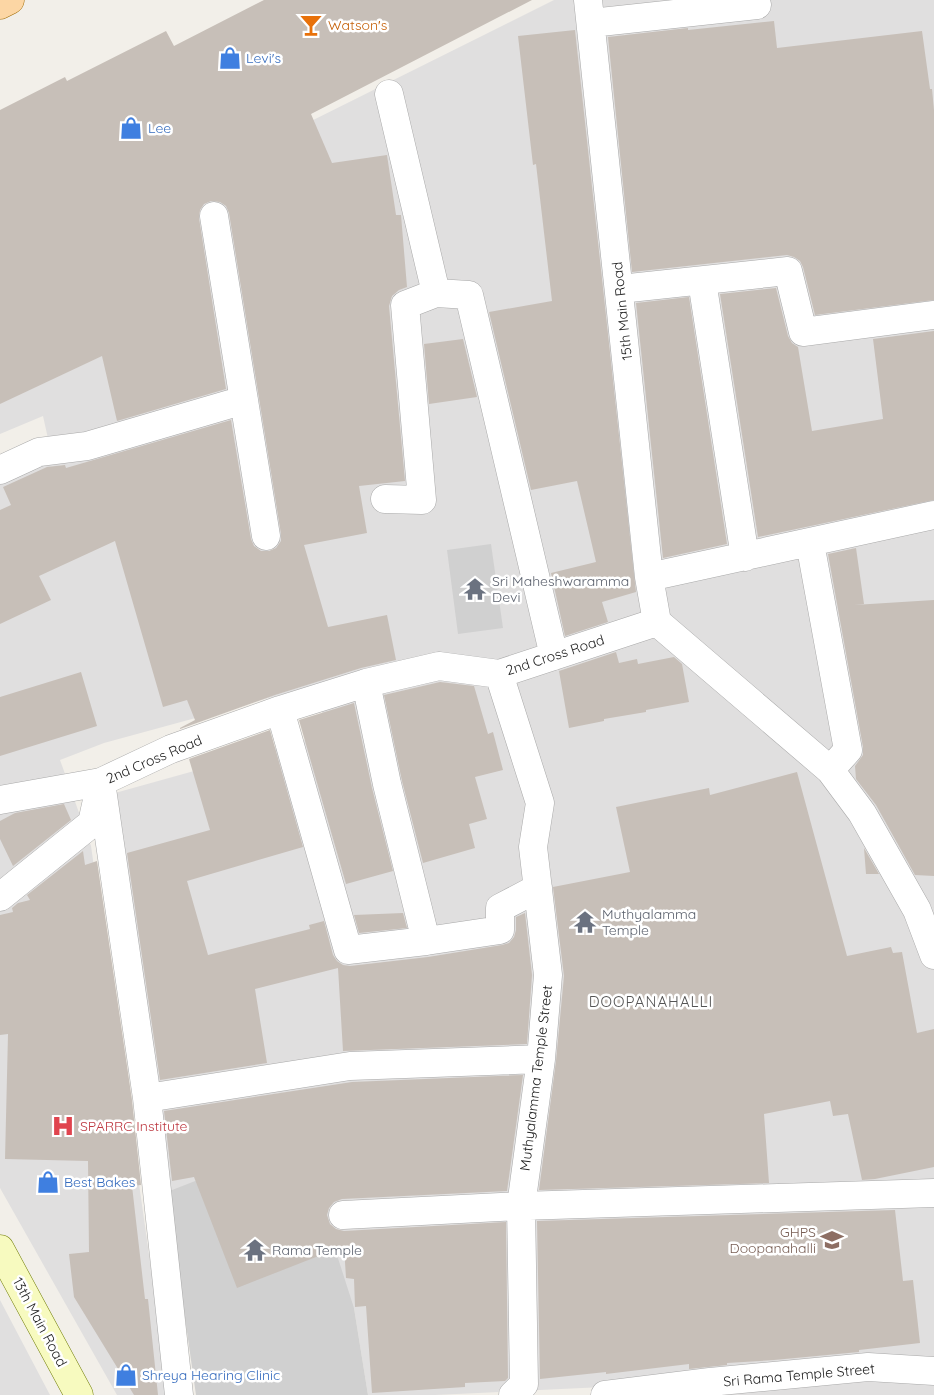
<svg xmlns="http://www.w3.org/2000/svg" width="934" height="1395" font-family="Quicksand,sans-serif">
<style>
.residential{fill:#e0dfdf}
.religious{fill:#d0d0d0}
.building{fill:#c7bfb8}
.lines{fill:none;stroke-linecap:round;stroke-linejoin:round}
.street-casing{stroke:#a9a9a9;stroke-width:29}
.secondary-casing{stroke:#707d05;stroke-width:29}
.primary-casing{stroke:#a06b00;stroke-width:29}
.street{stroke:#fff;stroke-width:28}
.secondary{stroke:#f7fabf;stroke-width:28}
.primary{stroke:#fcd6a4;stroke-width:28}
.labels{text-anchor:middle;stroke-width:5;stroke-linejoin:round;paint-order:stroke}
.food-label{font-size:14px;fill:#c56008;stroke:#fff;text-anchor:start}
.shop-label{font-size:14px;fill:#366cbe;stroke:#fff;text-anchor:start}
.street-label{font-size:14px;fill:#222;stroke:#fff}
.worship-label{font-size:14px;fill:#5b616d;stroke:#fff;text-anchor:start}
.health-label{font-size:14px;fill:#be3a42;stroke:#fff;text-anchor:start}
.education-label{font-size:14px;fill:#785e54;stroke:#fff;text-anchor:end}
.neighbourhood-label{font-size:15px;letter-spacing:1px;fill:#555;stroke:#fff}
</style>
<rect width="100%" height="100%" fill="#f2efe9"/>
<path class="residential" d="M554,0H934V1395H688L710,1382L435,1395H368L354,1308L167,1192L115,793L327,734L316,685L104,743L60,760L91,846L169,1395H117L0,1188V479L51,452L43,416L0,434V283L221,166Z
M0,1300L50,1395H0Z"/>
<path class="religious" d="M491,544L503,628L458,634L447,550Z
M300,1140L354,1308L368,1395H196L167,1192Z"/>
<path class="building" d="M264,0H532L311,114L332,163L387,155L396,215H401L407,287L399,290L392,296L389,306L405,481L359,486L367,533L304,545L328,627L387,615L396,660L361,668L275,695L180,729V728L195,720L187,700L163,707L115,541L39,576L51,600L0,624V510L11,505L3,487L47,467L65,465L66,468L231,420L251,539L254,546L261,551H269L276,548L281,541V534L229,213L226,206L220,202L211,201L204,204L200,210L199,218L226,389L117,421L102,356L0,404V110L65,77L67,81L166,31L174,46Z
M774,21L777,48L922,31L930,89H932L934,110V300L815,315L803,267L800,261L794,257L787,255L632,272L608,37L688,28V30Z
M575,30L636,592L602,602L608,622L565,636L551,573L596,562L577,481L531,490L489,312L552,301L536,164L533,165L518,36Z
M776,288L788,336L792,343L798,347L812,431L883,419L873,339L934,331V500L758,537L720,294Z
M689,297L727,544L663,558L636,303Z
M463,339L477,397L429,404L424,344Z
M856,548L864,604L854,605L934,600V876L915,875L876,805L856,779L855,766L863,755V747L828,554Z
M616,652L619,663L637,659L638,664L674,657L682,664L689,702L646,710V712L604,719V721L569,728L559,671Z
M81,672L97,726L0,756V697Z
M440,682L474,686L488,734L493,732L503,770L475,777L487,819L469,824L475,848L423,863L402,781L384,695Z
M354,703L372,788L393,871L346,884L299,720Z
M270,730L303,847L187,881L208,955L310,929L309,925L324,921L333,955L337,961L343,965L350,966L428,957L502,945L509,943L514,937L516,930V917L525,913L532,975L527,1044L343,1051L338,968L255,989L267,1063L160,1080L127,853L210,830L189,759Z
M797,772L847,956L891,947L893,953L902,952L917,1033L934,1029V1167L875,1179L862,1180L848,1114L833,1116L830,1101L764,1114L769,1183L539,1190L556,1061L564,976L553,887L630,872L616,807L709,788L710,795Z
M64,804L71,820L13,866L0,839V821L15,813Z
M864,848L879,874H866Z
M83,851L85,865L97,861L132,1100L141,1185L132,1186L145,1299H148L158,1395H134L74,1297L69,1254L89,1252L88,1161L5,1159L8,1034L0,1035V915L13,912L12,908L18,903L30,900L27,895Z
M403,913L407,928L359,933L354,915Z
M523,1075L507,1191L342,1199L334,1202L329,1208L327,1215L330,1224L336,1229L344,1231L506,1222L508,1378L505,1381L465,1383V1387L372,1393L366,1306L355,1307L354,1279L346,1278L344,1246L237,1288L194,1177L172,1181L164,1111L352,1082Z
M895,1210L903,1281L913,1280L920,1343L859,1350V1352L774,1360L727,1363V1365L689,1369V1364L606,1374V1372L540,1379L537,1221Z"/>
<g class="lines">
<defs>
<path id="street" d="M588,0L649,577L657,622
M591,23L757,5
M389,94L436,293L469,295L554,656
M214,216L266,536
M702,281L745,557
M620,289L788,271L803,332L934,315
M0,470L39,452L87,446L244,400
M385,499L422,500L405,305L436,293
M810,543L848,750L830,770
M649,577L934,515
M499,674L540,803L533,847L548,975L541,1059L521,1206L524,1384L513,1395
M280,710L348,950L426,941L387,784L366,683
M0,800L101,782L147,1098L179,1395
M0,897L92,823L101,782L171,749L280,710L366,683L439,666L499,674L657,622L830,770L862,813L917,910L934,955
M426,941L500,930V908L538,888
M147,1098L350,1066L541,1059
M343,1215L521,1206L934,1193
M605,1395L710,1382L868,1367L934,1371"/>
<path id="secondary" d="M0,1249L79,1395"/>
<path id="primary" d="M0,5L10,0"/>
</defs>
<use href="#street" class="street-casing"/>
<use href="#secondary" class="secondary-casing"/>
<use href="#primary" class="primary-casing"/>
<use href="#street" class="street"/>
<use href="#secondary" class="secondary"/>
<use href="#primary" class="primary"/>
</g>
<defs>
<symbol id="bar-bare" viewBox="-9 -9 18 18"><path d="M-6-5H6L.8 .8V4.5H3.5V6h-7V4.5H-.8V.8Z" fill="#e8710a" stroke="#fff" stroke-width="2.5" paint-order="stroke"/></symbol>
<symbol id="shop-bare" viewBox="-9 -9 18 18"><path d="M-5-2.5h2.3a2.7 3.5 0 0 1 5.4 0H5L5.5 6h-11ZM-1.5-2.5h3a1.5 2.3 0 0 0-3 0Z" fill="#3f7fe0" stroke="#fff" stroke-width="2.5" paint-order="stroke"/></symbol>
<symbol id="temple-bare" viewBox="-9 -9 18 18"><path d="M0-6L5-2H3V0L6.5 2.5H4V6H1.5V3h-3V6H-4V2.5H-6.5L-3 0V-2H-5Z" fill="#6b7280" stroke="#fff" stroke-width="2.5" paint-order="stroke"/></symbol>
<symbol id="hospital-bare" viewBox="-9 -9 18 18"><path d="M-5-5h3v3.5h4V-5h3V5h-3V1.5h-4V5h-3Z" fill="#e0444e" stroke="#fff" stroke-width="2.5" paint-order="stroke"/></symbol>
<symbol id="school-bare" viewBox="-9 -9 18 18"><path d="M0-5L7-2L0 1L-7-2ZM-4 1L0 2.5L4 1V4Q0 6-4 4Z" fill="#8d6e63" stroke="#fff" stroke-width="2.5" paint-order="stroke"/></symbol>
</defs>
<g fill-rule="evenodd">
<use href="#bar-bare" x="295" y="9" width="32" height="32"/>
<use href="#shop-bare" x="214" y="42" width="32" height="32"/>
<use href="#shop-bare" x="115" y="112" width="32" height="32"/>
<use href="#temple-bare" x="459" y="573" width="32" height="32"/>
<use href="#temple-bare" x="569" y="906" width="32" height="32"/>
<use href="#hospital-bare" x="47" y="1110" width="32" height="32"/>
<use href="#shop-bare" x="32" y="1166" width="32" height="32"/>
<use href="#school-bare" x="816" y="1224" width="32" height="32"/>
<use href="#temple-bare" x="239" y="1234" width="32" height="32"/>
<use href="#shop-bare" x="110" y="1359" width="32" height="32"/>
</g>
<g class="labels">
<g class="food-label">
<text x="328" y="30">Watson's</text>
</g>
<g class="shop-label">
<text x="246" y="63">Levi's</text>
<text x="148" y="133">Lee</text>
<text x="64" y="1187">Best Bakes</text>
<text x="142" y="1380">Shreya Hearing Clinic</text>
</g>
<g class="street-label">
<text transform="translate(622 311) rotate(-96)" y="5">15th Main Road</text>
<text transform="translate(555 655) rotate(-18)" y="5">2nd Cross Road</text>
<text transform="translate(154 759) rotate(-23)" y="5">2nd Cross Road</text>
<text transform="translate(536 1078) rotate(-83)" y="5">Muthyalamma Temple Street</text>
<text transform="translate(40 1322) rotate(62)" y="5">13th Main Road</text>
<text transform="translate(799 1375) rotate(-5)" y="5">Sri Rama Temple Street</text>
</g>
<g class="worship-label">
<text x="492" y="586">Sri Maheshwaramma<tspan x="492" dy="16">Devi</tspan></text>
<text x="602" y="919">Muthyalamma<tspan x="602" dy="16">Temple</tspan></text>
<text x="272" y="1255">Rama Temple</text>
</g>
<g class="health-label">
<text x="80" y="1131">SPARRC Institute</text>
</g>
<g class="education-label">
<text x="816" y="1237">GHPS<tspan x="816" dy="16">Doopanahalli</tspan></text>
</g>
<g class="neighbourhood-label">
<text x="651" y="1007">DOOPANAHALLI</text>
</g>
</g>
</svg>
